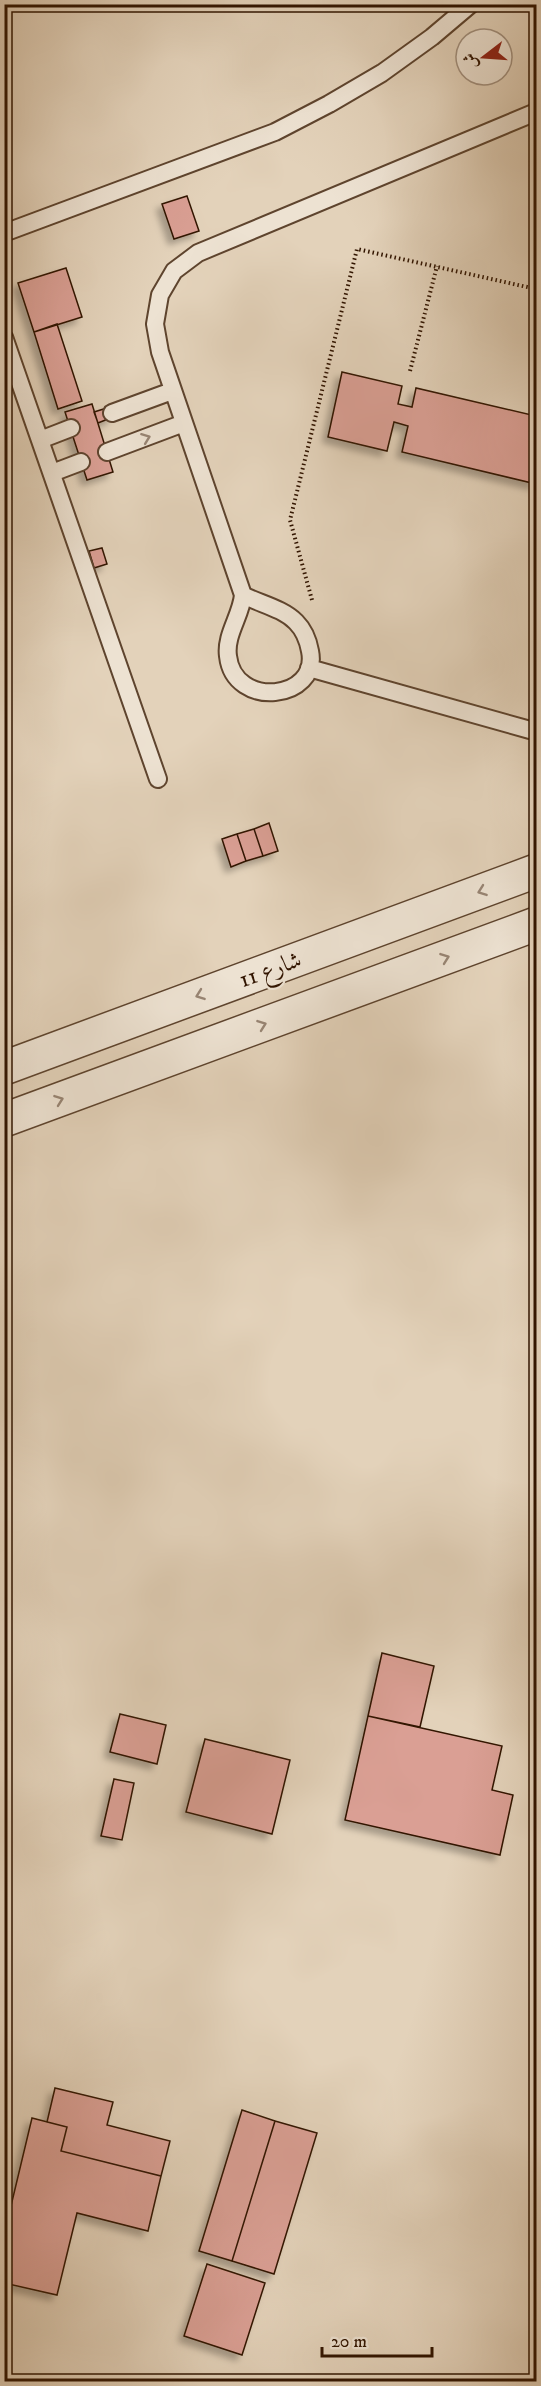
<svg xmlns="http://www.w3.org/2000/svg" width="541" height="2386" font-family="'IM FELL DW Pica',Amiri,serif">
<style>
.building{fill:#da9f94;stroke:#311400;stroke-width:1.5;filter:url(#shadow)}
.lines{fill:none;stroke-linecap:round;stroke-linejoin:round}
.lane-casing{stroke:#5e442e;stroke-width:20}
.street-casing{stroke:#5e442e;stroke-width:36}
.path{stroke:#311400;stroke-width:4;stroke-dasharray:1.5 3;stroke-linecap:butt}
.lane{stroke:#ede2d2;stroke-width:16}
.street{stroke:#ede2d2;stroke-width:33}
.oneway{stroke:#988574}
.labels{text-anchor:middle;stroke-width:4.5;stroke-linejoin:round;paint-order:stroke}
.street-label{font-size:24px;fill:#311400;stroke:#ede2d2}
</style>
<defs>
<filter id="shadow"><feDropShadow dx="-5.5" dy="5.5" stdDeviation="3" flood-color="#0004"/></filter>
</defs>
<rect width="100%" height="100%" fill="#e3d2ba"/>
<filter id="stains"><feTurbulence type="fractalNoise" baseFrequency=".00333" numOctaves="4"/><feColorMatrix values="0 0 0 0 .2 0 0 0 0 .09 0 0 0 0 .02 0 0 0 .5 -.17"/></filter>
<radialGradient id="worn" r=".72"><stop offset=".6" stop-color="#630" stop-opacity="0"/><stop offset="1" stop-color="#630" stop-opacity=".3"/></radialGradient>
<path class="building" d="M187,196L199,231L174,239L162,204Z
M66,268L82,317L34,332L18,283Z
M57,324L82,401L58,409L34,332Z
M342,372L402,386L398,404L412,407L416,388L536,416V484L402,452L408,426L394,422L387,451L328,437Z
M92,404L113,472L87,480L65,412Z
M110,407L113,417L98,423L94,412Z
M102,548L107,564L94,568L89,551Z
M269,823L278,851L263,856L254,829Z
M254,829L263,856L246,861L237,834Z
M237,834L246,861L231,867L222,839Z
M382,1653L434,1666L420,1727L368,1716Z
M120,1714L166,1725L157,1764L110,1752Z
M368,1716L502,1746L492,1790L513,1795L500,1855L345,1820Z
M205,1739L290,1760L272,1834L186,1812Z
M114,1779L134,1783L122,1840L101,1836Z
M55,2088L113,2102L107,2125L170,2141L161,2176L61,2151L67,2127L47,2122Z
M242,2110L275,2121L232,2261L199,2251Z
M32,2118L67,2127L61,2151L161,2176L148,2231L77,2213L57,2295L4,2283V2235Z
M275,2121L317,2133L274,2274L232,2261Z
M207,2264L265,2283L242,2355L184,2336Z"/>
<g class="lines">
<defs>
<path id="lane" d="M4,233L275,132L329,104L382,73L432,37L471,4
M4,337L158,779
M112,413L172,391
M40,440L71,428
M107,452L184,423
M52,473L81,462
M243,595L160,352L155,324L160,295L174,271L198,253L536,112
M243,595C260,604 282,608 296,622C304,630 308,640 310,651C320,700 234,710 228,656C225,635 241,616 243,595Z
M309,668L530,730"/>
<path id="street" d="M4,1068L536,871
M4,1120L536,924"/>
</defs>
<use href="#lane" class="lane-casing"/>
<use href="#street" class="street-casing"/>
<path class="path" d="M410,371L437,266
M312,600L290,520L357,249L536,289"/>
<use href="#lane" class="lane"/>
<use href="#street" class="street"/>
</g>
<defs><path id="oneway-chevron" d="M-2-3.5L2.5 0L-2 3.5" fill="none" stroke-width="1.6" stroke-linecap="round" stroke-linejoin="round" transform="scale(1.5)"/></defs>
<g class="oneway">
<use href="#oneway-chevron" transform="translate(146 438) rotate(-21)"/>
<use href="#oneway-chevron" transform="translate(482 891) rotate(160)"/>
<use href="#oneway-chevron" transform="translate(445 958) rotate(-20)"/>
<use href="#oneway-chevron" transform="translate(200 995) rotate(160)"/>
<use href="#oneway-chevron" transform="translate(262 1025) rotate(-20)"/>
<use href="#oneway-chevron" transform="translate(59 1100) rotate(-20)"/>
</g>
<g class="labels">
<g class="street-label">
<text transform="translate(270 969) rotate(-20)" y="8">شارع 11</text>
</g>
</g>
<rect width="541" height="2386" fill="none" stroke="#e3d2ba" stroke-width="24"/>
<rect x="6" y="6" width="529" height="2374" fill="none" stroke="#311400" stroke-width="3"/>
<rect x="12" y="12" width="517" height="2362" fill="none" stroke="#311400" stroke-width="1.5"/>
<g transform="translate(484 57) rotate(253)"><circle r="28" fill="#ede2d2" stroke="#a2907e" stroke-width="1.5"/>
<path d="M0-4.5L10 22L0 15L-10 22Z" fill="#8f2418"/>
<text y="-9" font-size="16" font-weight="bold" text-anchor="middle" fill="#311400">ش</text>
</g>
<path d="M322 2347v9h110v-9" fill="none" stroke="#311400" stroke-width="3"/>
<text x="331" y="2347" font-size="18" fill="#311400" stroke="#ede2d2" stroke-width="4.5" paint-order="stroke">20 m</text>
<rect width="100%" height="100%" filter="url(#stains)"/>
<rect width="100%" height="100%" fill="url(#worn)"/>
</svg>
